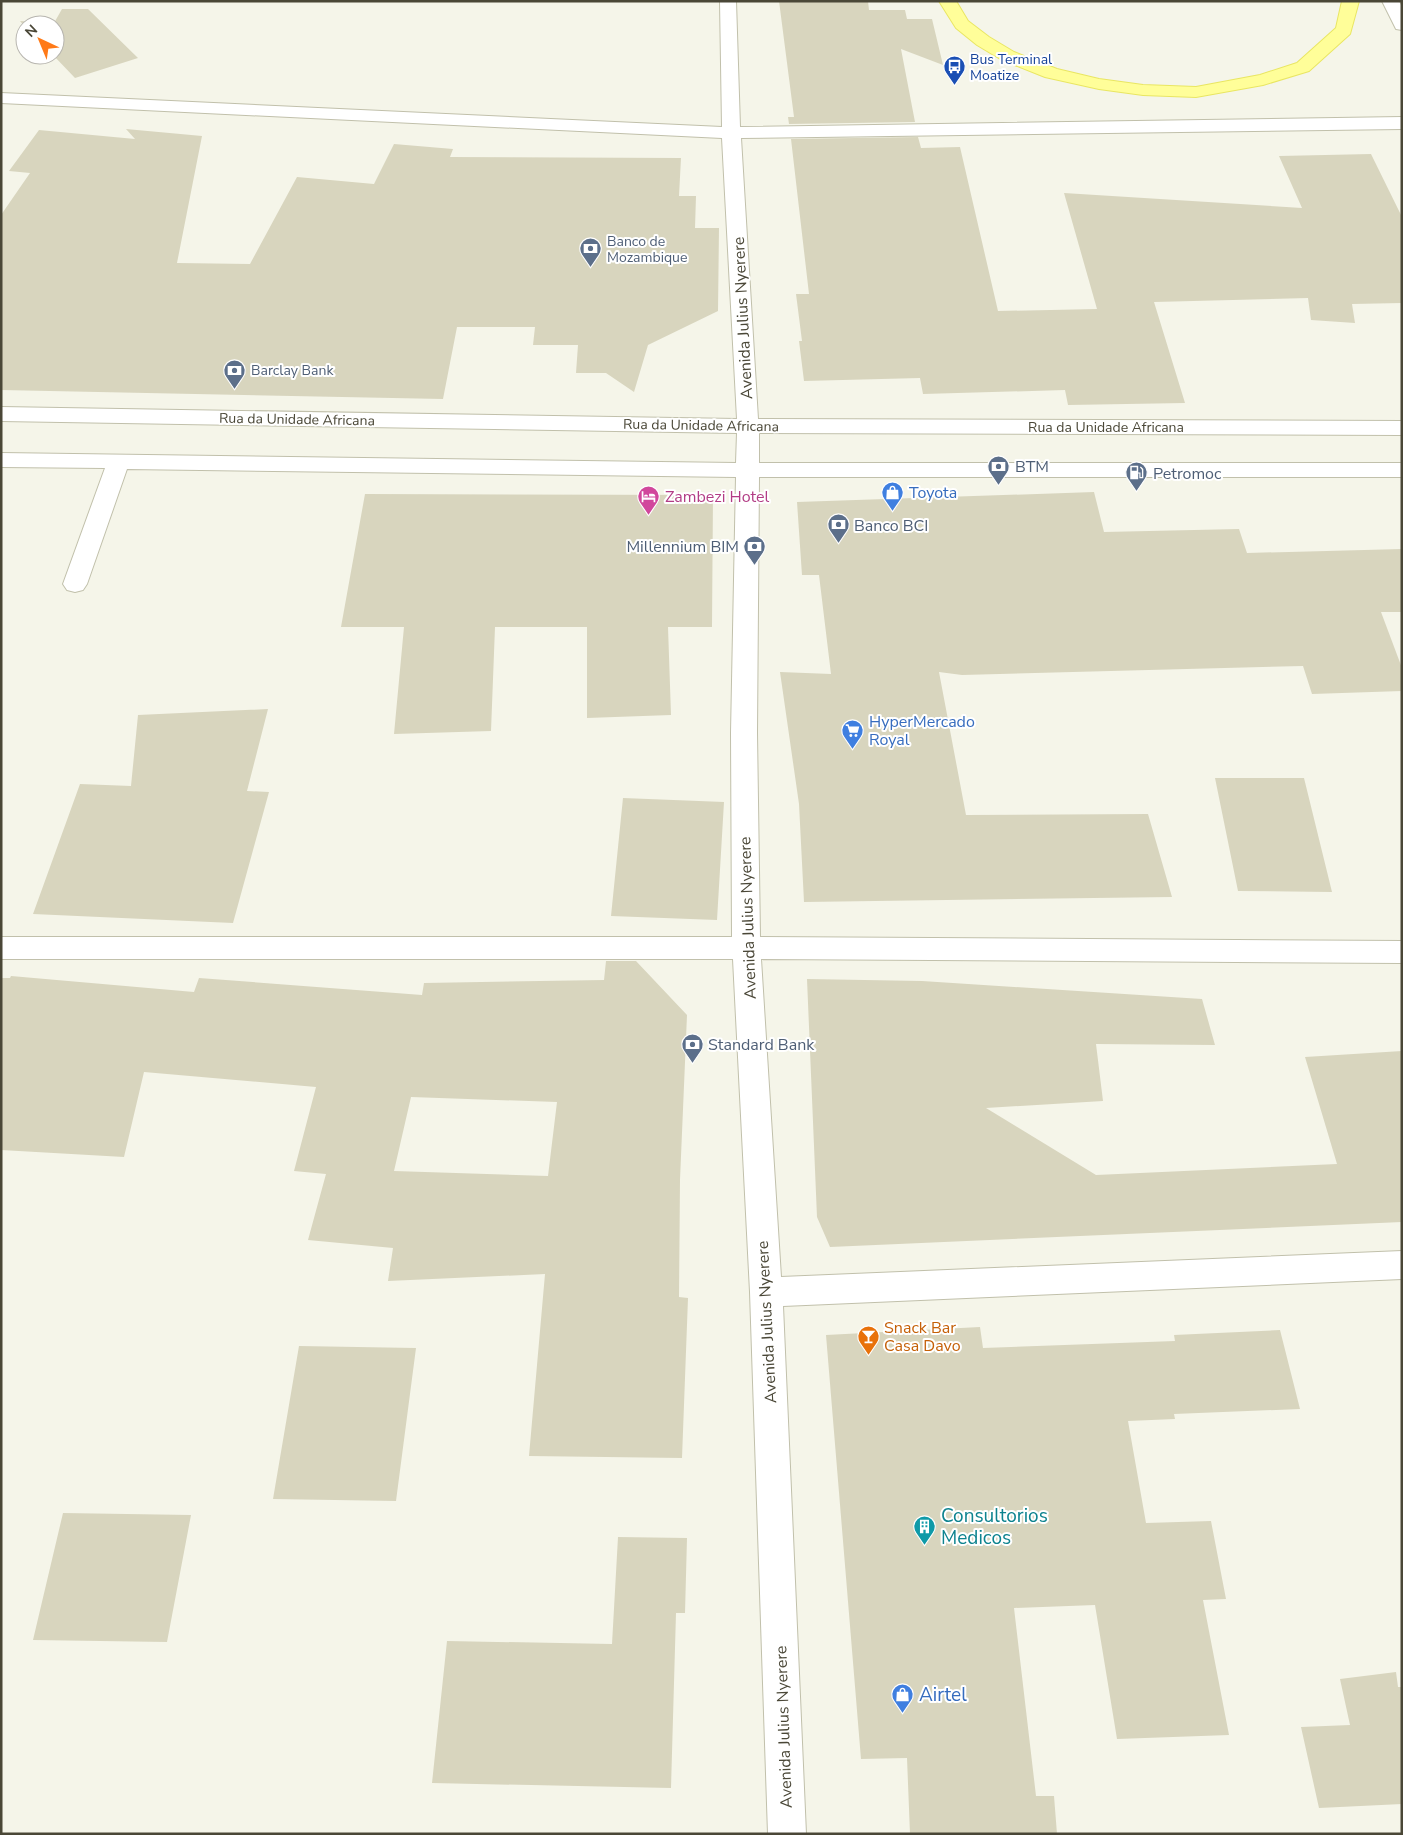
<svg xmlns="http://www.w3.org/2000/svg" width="1403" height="1835" font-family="'Nunito Sans',sans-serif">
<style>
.building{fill:#d8d5be;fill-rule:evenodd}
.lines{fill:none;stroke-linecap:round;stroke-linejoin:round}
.minor-casing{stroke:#c1c0ab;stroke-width:2}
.major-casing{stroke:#e9e663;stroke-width:2}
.minor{fill:#fff;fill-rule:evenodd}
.major{fill:#fffe99;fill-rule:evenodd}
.labels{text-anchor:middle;stroke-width:4;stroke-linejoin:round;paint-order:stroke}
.far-transit-label{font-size:14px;fill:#164399;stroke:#fff;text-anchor:start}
.far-service-label{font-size:14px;fill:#4e5e75;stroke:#fff;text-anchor:start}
.far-street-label{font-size:14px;fill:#4a4737;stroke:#fff}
.street-label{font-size:16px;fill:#4a4737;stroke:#fff}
.service-label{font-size:16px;fill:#4e5e75;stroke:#fff;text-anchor:start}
.shop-label{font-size:16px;fill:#366cbe;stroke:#fff;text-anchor:start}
.hotel-label{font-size:16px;fill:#b23c85;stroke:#fff;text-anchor:start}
.food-label{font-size:16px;fill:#c56008;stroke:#fff;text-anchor:start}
.near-culture-label{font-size:19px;fill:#0d838f;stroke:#fff;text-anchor:start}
.near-shop-label{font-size:19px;fill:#366cbe;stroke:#fff;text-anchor:start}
</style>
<rect width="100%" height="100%" fill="#f5f5e9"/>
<path class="building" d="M779,1H868L869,10H905L907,19H932L943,65L901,49L915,122L789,124L788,117H794Z
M62,9H88L138,58L75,78L53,55H55V25H25V27L20,21L54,23Z
M126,129L202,136L177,263L250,264L297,177L374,184L394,144L453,149L450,157L681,158L679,196H696L695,228H719L718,311L648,345L634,392L606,373H576L578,345H533L535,327H457L443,399L1,390V215L30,173L9,171L39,130L135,139Z
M918,137L921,148L960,147L998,311L1097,309L1064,193L1302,208L1279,156L1371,154L1402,217V303L1352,304L1355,323L1311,320L1308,298L1154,302L1185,403L1068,405L1065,390L923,394L920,378L804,381L799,341H802L796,294H809L791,139Z
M1094,492L1104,532L1239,529L1247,553L1402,549V612H1381L1402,668V691L1312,694L1303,666L962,675L939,672L966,815L1148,814L1172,897L804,902L799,804L780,672L831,674L819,575H802L797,502Z
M365,494L713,495L712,627H668L671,715L587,718V627H495L491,731L394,734L404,627H341Z
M268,709L247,791L269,792L233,923L33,914L80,784L131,786L138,715Z
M1215,778H1304L1332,892L1238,891Z
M623,798L724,802L717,920L611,916Z
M606,961H636L687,1015L680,1180L679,1297L688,1298L682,1458L529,1456L545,1274L388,1281L393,1248L308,1240L326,1174L294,1171L316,1087L144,1072L124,1157L1,1150V978H10L11,976L194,992L199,978L422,995L424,983L604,980ZM411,1097L557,1102L548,1176L394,1171Z
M807,979L922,981L1202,999L1215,1045L1096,1044L1103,1101L986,1108L1096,1175L1337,1164L1305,1057L1402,1051V1222L830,1247L817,1217Z
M980,1327L983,1348L1175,1341L1174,1335L1280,1330L1300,1409L1174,1414L1175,1419L1128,1421L1146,1523L1211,1521L1226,1599L1203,1600L1229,1735L1117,1739L1095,1605L1014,1608L1036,1796H1054L1057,1834H910L907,1758L861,1759L826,1335Z
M299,1346L416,1348L396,1501L273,1499Z
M63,1513L191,1515L167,1642L33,1640Z
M618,1537L687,1538L685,1613H676L671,1788L432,1783L447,1641L612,1644Z
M1396,1672L1398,1687H1402V1804L1319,1808L1301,1727L1350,1725L1340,1679Z"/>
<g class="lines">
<defs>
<path id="minor" d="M720,1H736L740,127L1402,117V129L741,138L758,419L1402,421V435L759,433V463H1402V477H759L757,733L760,937L1402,941V963L761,959L781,1277L1402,1251V1279L783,1306L806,1834H768L750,1292L733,959H1V937H732L731,733L736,477L127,469L87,584L83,590L75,592L67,590L63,584L105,468L1,467V453L736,463L737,433L1,421V407L737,419L722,138L1,103V93L722,127Z
M1382,1H1399L1402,7V30L1396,29Z"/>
<path id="major" d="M939,1H956L968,21L989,37L1014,52L1057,69L1099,79L1143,85L1196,87L1260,75L1297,63L1336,28L1342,1H1359L1350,34L1309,71L1263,85L1196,97L1143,95L1099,89L1045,77L1002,60L977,45L956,28Z"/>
</defs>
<use href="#minor" class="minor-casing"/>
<use href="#major" class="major-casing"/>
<use href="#minor" class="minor"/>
<use href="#major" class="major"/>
</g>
<defs>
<symbol id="bus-pin" viewBox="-11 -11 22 30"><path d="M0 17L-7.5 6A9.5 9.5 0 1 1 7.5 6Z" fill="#1a4fb4" stroke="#fff"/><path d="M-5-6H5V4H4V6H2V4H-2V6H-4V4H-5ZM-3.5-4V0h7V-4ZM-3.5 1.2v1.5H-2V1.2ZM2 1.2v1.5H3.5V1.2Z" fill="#fff"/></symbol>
<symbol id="bank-pin" viewBox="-11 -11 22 30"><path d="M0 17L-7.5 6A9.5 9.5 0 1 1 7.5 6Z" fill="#5c6f8a" stroke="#fff"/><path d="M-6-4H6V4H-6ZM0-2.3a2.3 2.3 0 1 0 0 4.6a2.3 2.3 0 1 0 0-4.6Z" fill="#fff"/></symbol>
<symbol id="fuel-pin" viewBox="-11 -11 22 30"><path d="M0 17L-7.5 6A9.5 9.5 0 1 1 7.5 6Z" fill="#5c6f8a" stroke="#fff"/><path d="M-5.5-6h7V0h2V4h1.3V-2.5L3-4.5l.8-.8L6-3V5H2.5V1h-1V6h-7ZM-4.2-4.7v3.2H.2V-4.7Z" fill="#fff"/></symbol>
<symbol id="shop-pin" viewBox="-11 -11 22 30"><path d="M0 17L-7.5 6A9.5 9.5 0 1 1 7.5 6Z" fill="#3f7fe0" stroke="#fff"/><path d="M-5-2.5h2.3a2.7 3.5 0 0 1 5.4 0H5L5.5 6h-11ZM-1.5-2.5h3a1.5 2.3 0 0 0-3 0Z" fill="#fff"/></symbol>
<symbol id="hotel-pin" viewBox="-11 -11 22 30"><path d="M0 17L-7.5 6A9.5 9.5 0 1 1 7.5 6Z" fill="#d1479c" stroke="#fff"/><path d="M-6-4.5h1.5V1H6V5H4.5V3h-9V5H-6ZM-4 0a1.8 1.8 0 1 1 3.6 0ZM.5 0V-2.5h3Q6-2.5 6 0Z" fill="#fff"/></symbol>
<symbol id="supermarket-pin" viewBox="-11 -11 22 30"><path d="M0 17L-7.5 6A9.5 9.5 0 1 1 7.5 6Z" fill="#3f7fe0" stroke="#fff"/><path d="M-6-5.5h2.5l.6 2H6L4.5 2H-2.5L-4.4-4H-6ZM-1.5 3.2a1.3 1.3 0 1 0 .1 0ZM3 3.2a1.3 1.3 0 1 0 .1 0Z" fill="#fff"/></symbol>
<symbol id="bar-pin" viewBox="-11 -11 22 30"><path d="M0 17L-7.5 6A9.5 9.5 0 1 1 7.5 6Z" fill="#e8710a" stroke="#fff"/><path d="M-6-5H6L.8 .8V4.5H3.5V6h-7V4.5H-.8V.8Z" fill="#fff"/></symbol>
<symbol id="building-pin" viewBox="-11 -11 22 30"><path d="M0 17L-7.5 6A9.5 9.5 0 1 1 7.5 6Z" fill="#0f9aa8" stroke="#fff"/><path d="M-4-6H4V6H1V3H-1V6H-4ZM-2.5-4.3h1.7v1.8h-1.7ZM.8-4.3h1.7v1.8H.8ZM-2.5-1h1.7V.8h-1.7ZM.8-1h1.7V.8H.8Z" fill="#fff"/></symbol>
</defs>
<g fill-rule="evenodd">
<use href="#bus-pin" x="942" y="54" width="25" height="34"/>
<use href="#bank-pin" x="578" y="236" width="25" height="34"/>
<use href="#bank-pin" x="222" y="358" width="25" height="34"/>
<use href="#bank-pin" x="986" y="454" width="25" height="34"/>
<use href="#fuel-pin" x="1124" y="460" width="25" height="34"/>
<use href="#shop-pin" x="880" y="480" width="25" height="34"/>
<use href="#hotel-pin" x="636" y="484" width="25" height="34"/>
<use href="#bank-pin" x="826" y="512" width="25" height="34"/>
<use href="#bank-pin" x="742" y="534" width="25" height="34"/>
<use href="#supermarket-pin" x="840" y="718" width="25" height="34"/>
<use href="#bank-pin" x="680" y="1032" width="25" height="34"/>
<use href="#bar-pin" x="856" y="1324" width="25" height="34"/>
<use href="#building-pin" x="912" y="1514" width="25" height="34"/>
<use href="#shop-pin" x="890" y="1682" width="25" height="34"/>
</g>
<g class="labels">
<g class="far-transit-label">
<text x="970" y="64">Bus Terminal<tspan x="970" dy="16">Moatize</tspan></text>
</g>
<g class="far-service-label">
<text x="607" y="246">Banco de<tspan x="607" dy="16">Mozambique</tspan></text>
<text x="251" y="375">Barclay Bank</text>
</g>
<g class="far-street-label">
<text transform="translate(297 419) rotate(1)" y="5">Rua da Unidade Africana</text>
<text transform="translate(701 425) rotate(1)" y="5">Rua da Unidade Africana</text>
<text x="1106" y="432">Rua da Unidade Africana</text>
</g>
<g class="street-label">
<text transform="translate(742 318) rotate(-93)" y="6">Avenida Julius Nyerere</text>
<text transform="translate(747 918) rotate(-92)" y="6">Avenida Julius Nyerere</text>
<text transform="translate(766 1322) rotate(-93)" y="6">Avenida Julius Nyerere</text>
<text transform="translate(783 1727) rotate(-92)" y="6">Avenida Julius Nyerere</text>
</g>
<g class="service-label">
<text x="1015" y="472">BTM</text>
<text x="1153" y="479">Petromoc</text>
<text x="854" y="531">Banco BCI</text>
<text x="739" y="552" text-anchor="end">Millennium BIM</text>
<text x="708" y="1050">Standard Bank</text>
</g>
<g class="shop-label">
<text x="909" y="498">Toyota</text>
<text x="869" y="727">HyperMercado<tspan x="869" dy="18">Royal</tspan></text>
</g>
<g class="hotel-label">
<text x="665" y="502">Zambezi Hotel</text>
</g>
<g class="food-label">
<text x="884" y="1333">Snack Bar<tspan x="884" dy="18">Casa Davo</tspan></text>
</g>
<g class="near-culture-label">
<text x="941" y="1522">Consultorios<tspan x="941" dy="22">Medicos</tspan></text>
</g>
<g class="near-shop-label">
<text x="919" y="1701">Airtel</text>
</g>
</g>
<rect width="1403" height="1835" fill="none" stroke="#4a4737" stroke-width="5"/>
<g transform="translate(40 40) rotate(316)"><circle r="24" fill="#ffffff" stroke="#b7b5af"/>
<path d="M0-4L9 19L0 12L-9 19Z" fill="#ff7a17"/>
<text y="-8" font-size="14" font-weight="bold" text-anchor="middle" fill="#4a4737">N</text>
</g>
</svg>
